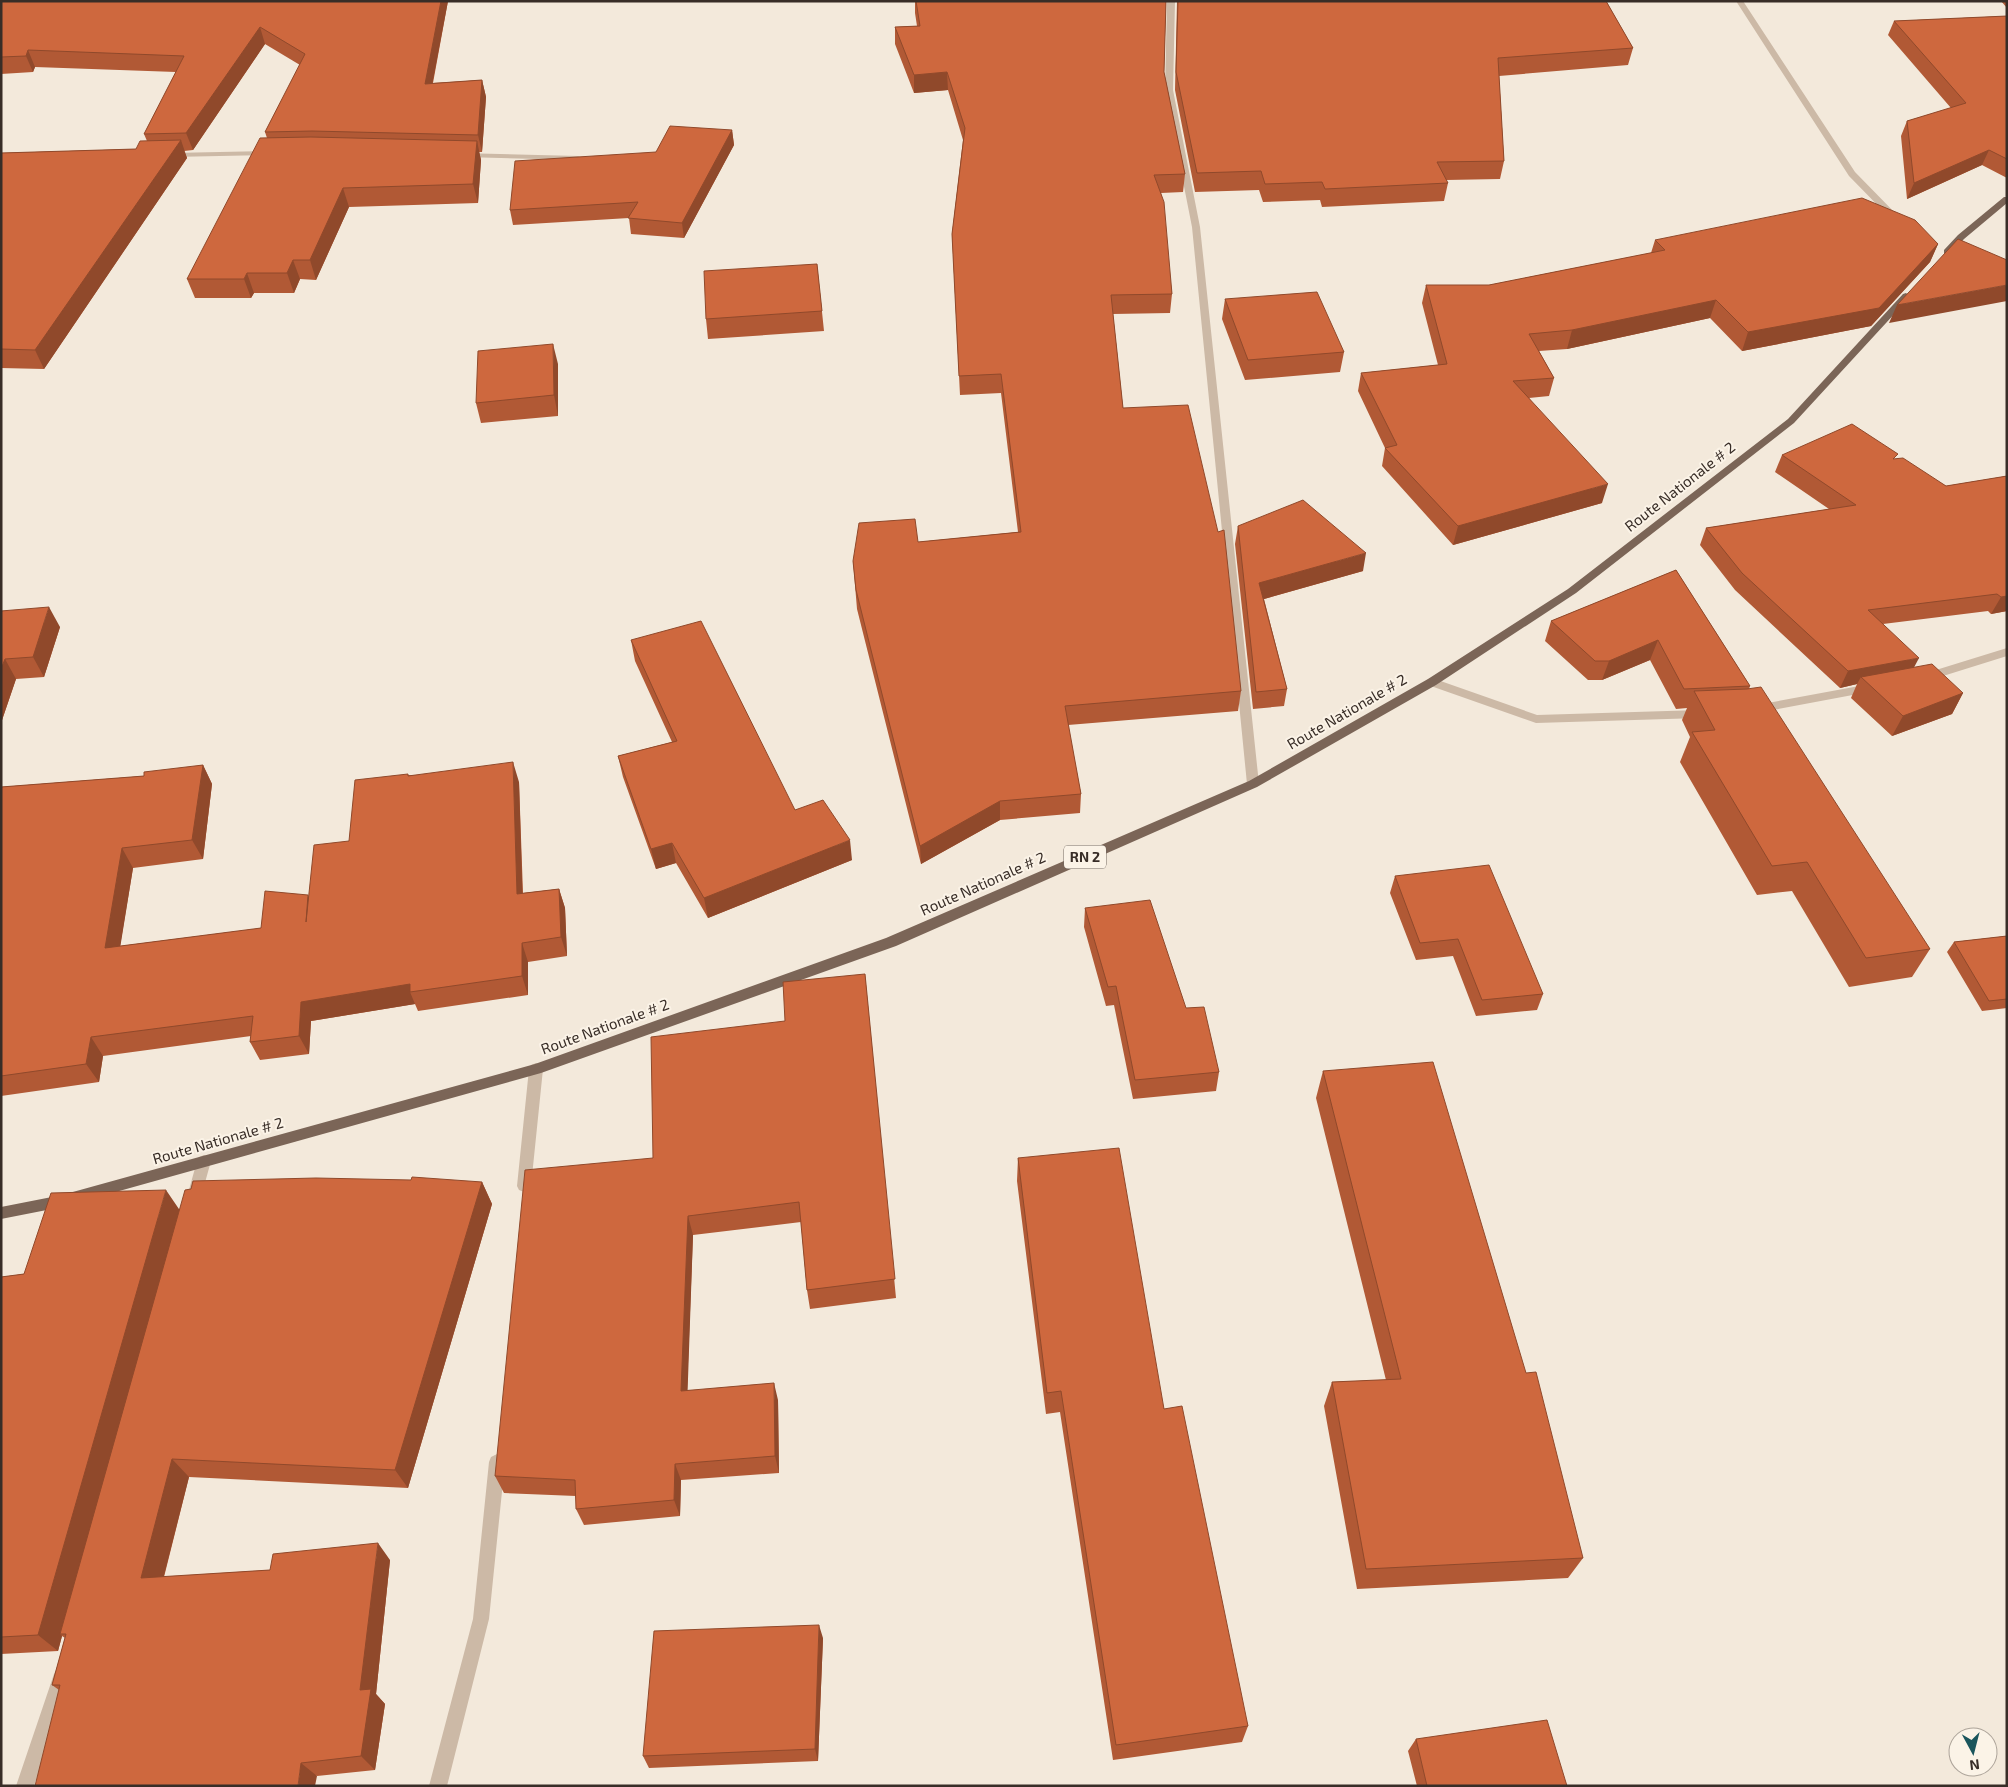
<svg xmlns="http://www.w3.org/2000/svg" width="2008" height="1787" font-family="'Exo 2',sans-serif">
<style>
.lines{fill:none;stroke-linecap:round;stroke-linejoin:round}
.street{fill:#ccb9a6;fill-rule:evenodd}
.primary{fill:#7b6557;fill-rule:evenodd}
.wall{fill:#b15935}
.shaded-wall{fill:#90492b}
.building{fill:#ce683e;stroke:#90492b}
.labels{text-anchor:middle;stroke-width:4;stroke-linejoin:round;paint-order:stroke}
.shield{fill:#fbf3e7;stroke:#726861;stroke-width:1}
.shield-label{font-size:14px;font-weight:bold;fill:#382d27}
.street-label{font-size:15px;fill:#382d27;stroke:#fbf3e7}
</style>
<rect width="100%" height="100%" fill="#f3e9db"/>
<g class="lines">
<path class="street" d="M1167,1H1175L1173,90L1200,227L1259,784L1253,788L1247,784L1192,227L1165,90Z
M1736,1H1743L1855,172L1899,217V221H1893L1849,176Z
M268,151H271V155L171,157L167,155L171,153Z
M460,153L578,156L582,158L578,160L463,157H460Z
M2007,648V656L1927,681L1921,677L1923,674Z
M1432,678L1537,715L1700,710L1706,714L1700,718L1536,723L1428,685L1426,682L1428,679Z
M1870,684L1876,688L1874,691L1757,713L1751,709L1757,705Z
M536,1063L541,1065L543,1069L531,1186L529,1190L524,1192L519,1190L517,1186L529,1069L531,1065Z
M204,1155L209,1157L211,1161L201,1197L199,1201L194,1203L189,1201L187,1197L197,1161L199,1157Z
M497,1454L503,1457L505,1462L489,1619L447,1786H429L473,1619L489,1462L491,1457Z
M63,1665L69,1668L72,1674L34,1786H16L54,1674L57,1668Z"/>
<path class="primary" d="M2004,197H2007V203L1964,239L1950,254H1944V250L1958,235Z
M1906,293L1910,296L1909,298L1794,423L1576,593L1436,685L1257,787L896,946L541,1073L62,1207L1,1219V1207L62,1195L535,1064L886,938L1249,781L1428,679L1568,589L1788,419L1903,294Z"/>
</g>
<path class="wall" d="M1,1H448L433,83L482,80L486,97L482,152H479L481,160L478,203L349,207L316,280L300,279L294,293H254L251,298H195L187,279L267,138L265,132L300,65L265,44L193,150L184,151L187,158L44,369L1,368V153L136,149L147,141L144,134L176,72L35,67L33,72L1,74Z
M915,1H1166L1164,72L1185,174L1183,192L1161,193L1172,294L1170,313L1113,314L1123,408L1241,691L1238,711L1068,725L1081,794L1080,813L1000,820L921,864L857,609L853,561L918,542L1018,532L1001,393L960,395L952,234L963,140L948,90L914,93L895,44V27L917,26L915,13Z
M1177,1H1606L1633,48L1628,65L1499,76L1504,161L1500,179L1446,180L1448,183L1444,201L1322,207L1320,200L1263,202L1259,190L1195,192L1175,90Z
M2001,1H2007V8Z
M2007,16V178L1982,165L1907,199L1901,136L1907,121L1951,108L1888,35L1894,21Z
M732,130L734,145L684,238L631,234L629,218L513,225L510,210L656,152Z
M1655,240L1938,244L1930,262L1871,326L1742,351L1710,318L1567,349L1539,351L1554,378L1549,396L1529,398L1602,503L1453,545L1382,466L1385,448L1358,391L1361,373L1438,365L1422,303L1426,285H1489L1651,253Z
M817,264L824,331L708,339L706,319Z
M1225,299L1344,352L1340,372L1245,380L1222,319Z
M558,364V416L481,423L476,403Z
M1782,455L1896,459L1946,486L2007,476V611L1991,614L1988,611L1883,624L1914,668L1963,693L1952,714L1892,736L1851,698L1857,684L1840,688L1735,590L1700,545L1706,528L1829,509L1775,472Z
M1238,526L1363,571L1264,599L1287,689L1284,706L1253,709L1235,544Z
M1676,570L1750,686L1749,689L1930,949L1912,977L1849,987L1792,891L1757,895L1680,762L1690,737L1682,720L1687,708L1676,709L1650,660L1602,680H1588L1545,641L1551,621Z
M1,611L60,627L44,677L16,679L1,723Z
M631,640L795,810L852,860L708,918L676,863L656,869L623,777L618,756L672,742L635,661Z
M203,765L212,784L203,859L133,868L120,946L261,928L309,896L349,841L408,774V775L519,782L523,893L559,889L565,908L567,956L528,962V995L418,1011L415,1004L311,1021L309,1054L260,1060L250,1042L251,1036L103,1056L99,1082L1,1096V787L144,776Z
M1395,876L1543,994L1537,1010L1476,1016L1453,956L1416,960L1390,893Z
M1085,908L1186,1008L1219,1072L1216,1091L1133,1099L1114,1005L1106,1006L1084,927Z
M2007,936V1008L1982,1011L1947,952L1954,942Z
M865,974L896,1298L810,1309L807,1290L801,1222L693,1235L687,1390L778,1400L779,1473L681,1480L680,1516L584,1525L576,1509V1496L504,1493L495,1476L785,1021Z
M1323,1071L1583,1558L1568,1578L1357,1589L1324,1406L1332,1382L1386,1380L1316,1098Z
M1018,1158L1164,1409L1248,1726L1242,1742L1113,1760L1060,1412L1046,1414L1017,1181Z
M482,1182L492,1204L408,1488L189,1477L164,1577L270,1570L390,1560L376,1694L385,1704L375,1770L317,1776L59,1690L52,1685L65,1638L62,1636L58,1651L1,1654V1277L24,1274L179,1209Z
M823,1638L818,1761L649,1768L643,1756Z
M1416,1739L1567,1786H1417L1408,1751Z"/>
<path class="shaded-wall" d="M441,1H448L429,101L425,84Z
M260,27L265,44L193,150L186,133Z
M28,50L35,67L33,72L26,56Z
M947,72L948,90L914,93V75Z
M482,80L486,97L482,152L478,135Z
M732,130L734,145L684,238L682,223Z
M181,140L187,158L44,369L35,350Z
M477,141L481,160L478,203L473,184Z
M1989,150L1982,165L1907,199L1914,183Z
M343,188L349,207L316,280L310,260Z
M1938,244L1930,262L1871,326L1742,351L1748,332Z
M293,260L300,279L294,293L287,273Z
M247,273L254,293L251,298L244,279Z
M2007,285V301L1889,323L1897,305Z
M1716,300L1710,318L1567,349L1572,330Z
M553,344L558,364V416L554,395Z
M1608,484L1602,503L1453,545L1458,526Z
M1366,553L1363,571L1257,601L1259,583Z
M2007,596V611L1991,614L2001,597Z
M49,607L60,627L44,677L33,657Z
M1658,640L1650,660L1602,680L1609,661Z
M1919,658L1910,675L1861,677L1857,684L1840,688L1848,671Z
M5,659L16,679L1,723V669Z
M1963,693L1952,714L1892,736L1903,716Z
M513,762L519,782L523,913L517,894Z
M203,765L212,784L203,859L192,840Z
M1000,801V820L921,864L920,846Z
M850,840L852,860L708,918L704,898Z
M672,843L676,863L656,869L651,849Z
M122,848L133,868L117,967L105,948Z
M559,889L565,908L567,956L561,937Z
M522,943L528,962V995L522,976Z
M410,984V992L415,1004L311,1021L309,1054L299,1036L301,1002Z
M91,1037L103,1056L99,1082L86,1064Z
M482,1182L492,1204L408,1488L395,1470Z
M166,1190L181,1212L60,1634L62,1636L58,1651L38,1635Z
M688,1216L693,1235L687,1408L681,1391Z
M774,1383L778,1400L779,1473L775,1456Z
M172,1459L189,1477L159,1595L141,1578Z
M675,1464L681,1480L680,1516L674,1500Z
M378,1543L390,1560L376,1694L385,1704L375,1770L361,1756L360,1690Z
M819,1625L823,1638L818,1761L815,1749Z
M301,1763L317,1776L315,1786H298Z"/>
<path class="building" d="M1,1H441L425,84L482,80L478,135L312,131L265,132L305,54L260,27L186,133L144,134L184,56L28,50L26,56L1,57Z
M916,1H1166L1164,72L1185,174L1154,175L1164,202L1172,294L1111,295L1123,408L1188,405L1218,532L1224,530L1241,691L1065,706L1081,794L1000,801L920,846L856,590L853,561L859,523L915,519L918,542L1021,532L1001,374L959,376L952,234L965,128L947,72L914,75L895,27L920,26Z
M1178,1H1606L1633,48L1498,58L1504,161L1437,162L1448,183L1325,189L1322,182L1265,184L1261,171L1197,173L1176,72Z
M2007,16V159L1989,150L1914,183L1907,121L1966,103L1894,21Z
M670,126L732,130L682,223L628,218L638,202L510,210L515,161L656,152Z
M311,137L477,141L473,184L343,188L310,260H293L287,273H247L244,279H187L260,138Z
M181,140L35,350L1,349V153L136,149L140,141Z
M1862,198L1915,220L1938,244L1879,308L1748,332L1716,300L1572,330L1529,334L1554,378L1513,381L1608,484L1458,526L1385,448L1397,445L1361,373L1447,364L1426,285H1489L1665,250L1655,240Z
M1958,239L2007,260V285L1897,305Z
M817,264L822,311L706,319L704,271Z
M1317,292L1344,352L1248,360L1225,299Z
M553,344L554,395L476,403L478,351Z
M1852,424L1898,454L1893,459L1903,458L1946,486L2007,476V596L2001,597L1997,594L1868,610L1919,658L1848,671L1742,573L1706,528L1856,505L1782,455Z
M1303,500L1366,553L1259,583L1287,689L1256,692L1238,526Z
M1676,570L1750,686L1684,689L1658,640L1609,661H1595L1551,621Z
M49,607L33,657L5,659L1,669V611Z
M701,621L795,810L823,800L850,840L704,898L672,843L651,849L618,756L677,741L631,640Z
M1932,664L1963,693L1903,716L1861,677Z
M1761,687L1930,949L1866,958L1807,862L1772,866L1692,732L1715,730L1694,691L1747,689Z
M513,762L517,894L559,889L561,937L522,943V976L410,992V984L301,1002L299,1036L250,1042L253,1016L91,1037L86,1064L1,1076V787L144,776V772L203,765L192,840L122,848L105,948L261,928L265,891L308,895L306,922L314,845L349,841L355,780L408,774V776Z
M1489,865L1543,994L1482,1000L1458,939L1420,943L1395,876Z
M1150,900L1186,1008L1204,1007L1219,1072L1135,1080L1116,986L1108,987L1085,908Z
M2007,936V999L1989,1001L1954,942Z
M865,974L895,1279L807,1290L799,1202L688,1216L681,1391L774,1383L775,1456L675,1464L674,1500L576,1509L575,1480L495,1476L525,1170L653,1158L651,1037L785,1021L783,982Z
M1433,1062L1526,1373L1536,1372L1583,1558L1366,1569L1332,1382L1401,1379L1323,1071Z
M1119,1148L1164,1409L1182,1406L1248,1726L1116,1745L1061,1391L1047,1393L1018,1158Z
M412,1177L482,1182L395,1470L172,1459L141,1578L270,1570L273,1554L378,1543L360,1690L371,1689L361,1756L301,1763L298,1786H35L60,1685H52L66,1634H60L185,1190L191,1189L193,1181L316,1178L411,1180Z
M166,1190L38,1635L1,1637V1277L24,1274L51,1193Z
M819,1625L815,1749L643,1756L654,1631Z
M1547,1720L1567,1786H1427L1416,1739Z"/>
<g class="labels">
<rect class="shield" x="1064" y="845.5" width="42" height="23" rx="4"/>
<g class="shield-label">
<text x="1085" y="862">RN 2</text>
</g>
<g class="street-label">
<text transform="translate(1680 487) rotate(-38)" y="5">Route Nationale # 2</text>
<text transform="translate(1347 712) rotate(-30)" y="5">Route Nationale # 2</text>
<text transform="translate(983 884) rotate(-24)" y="5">Route Nationale # 2</text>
<text transform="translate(605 1027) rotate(-20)" y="5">Route Nationale # 2</text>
<text transform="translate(218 1141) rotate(-16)" y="5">Route Nationale # 2</text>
</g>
</g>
<rect width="2008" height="1787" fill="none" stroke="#382d27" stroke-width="5"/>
<g transform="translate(1973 1752) rotate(173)"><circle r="24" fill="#fbf3e7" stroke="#ada49a"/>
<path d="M0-4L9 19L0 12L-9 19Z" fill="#1a555c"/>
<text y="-8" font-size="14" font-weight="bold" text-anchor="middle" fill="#382d27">N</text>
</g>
</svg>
